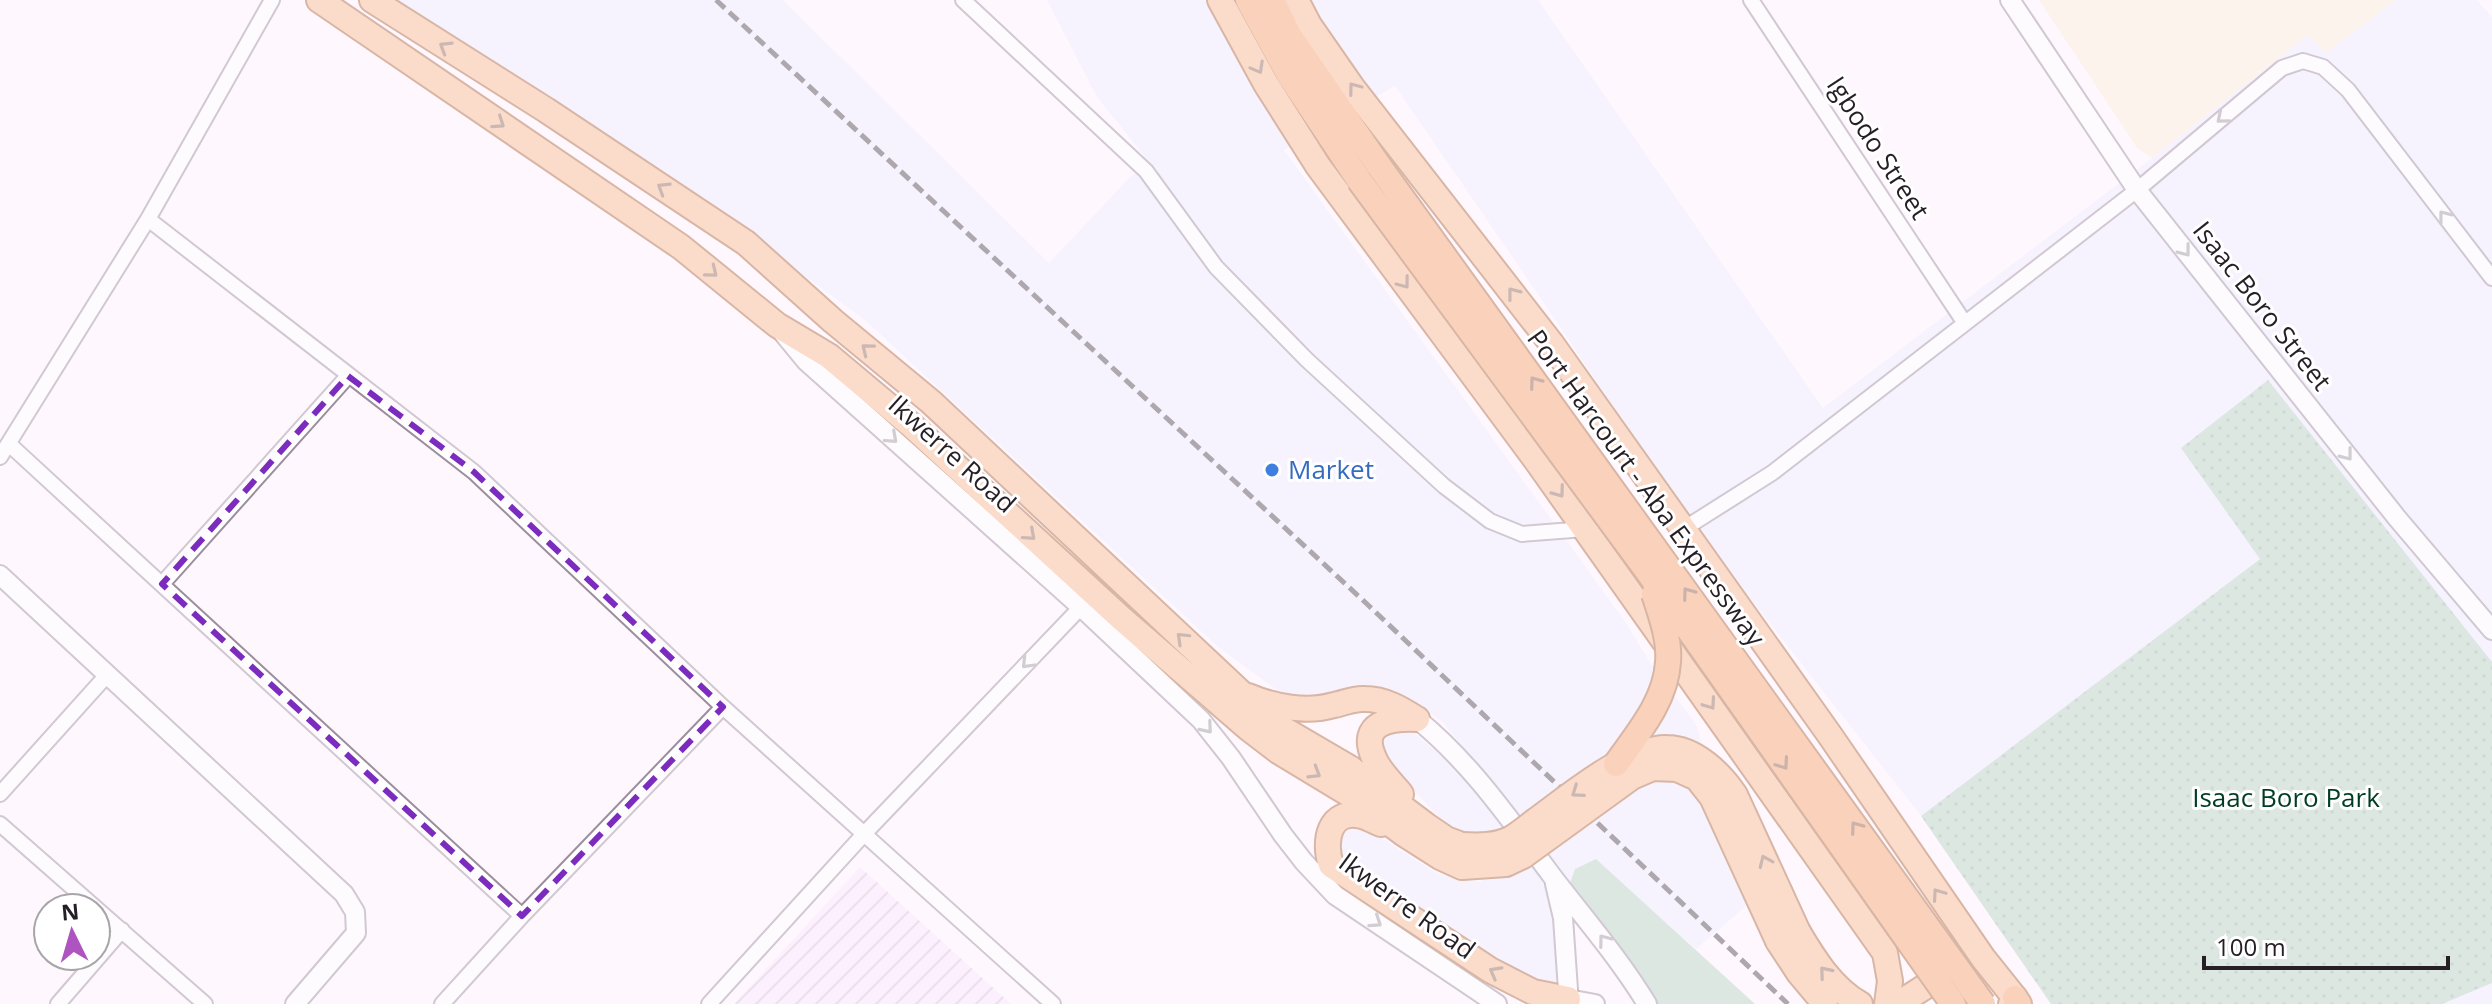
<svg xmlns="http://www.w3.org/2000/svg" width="2492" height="1004" font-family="'Open Sans',sans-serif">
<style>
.commercial{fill:#efedff}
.industrial{fill:url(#industrial-furrows)}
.education{fill:#fbeeda}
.green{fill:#b3d2c1}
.park{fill:url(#park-dots)}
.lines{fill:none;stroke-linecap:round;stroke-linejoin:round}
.minor-casing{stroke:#9d8e9f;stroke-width:18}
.tertiary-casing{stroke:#9d8e9f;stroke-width:22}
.primary-casing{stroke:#ac663a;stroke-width:28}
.trunk-casing{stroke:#ac663a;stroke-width:28}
.minor{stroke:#fff;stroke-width:14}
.tertiary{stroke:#fff;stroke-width:18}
.primary{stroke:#f9ba8f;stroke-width:24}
.trunk{stroke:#f7a36a;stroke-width:24}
.rail{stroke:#4f484f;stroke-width:5;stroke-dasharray:12 6;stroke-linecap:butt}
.primary-bridge-casing{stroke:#ac663a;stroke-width:28;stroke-linecap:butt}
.trunk-bridge-casing{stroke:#ac663a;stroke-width:28;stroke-linecap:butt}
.primary-bridge{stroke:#f9ba8f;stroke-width:24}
.trunk-bridge{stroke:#f7a36a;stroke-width:24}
.oneway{stroke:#8f6c5a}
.oneway2{stroke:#9d9a9d}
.oneway3{stroke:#8e6148}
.marked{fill:none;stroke:#7b2cbf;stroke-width:6;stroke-dasharray:16 10;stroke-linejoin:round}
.shop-dot{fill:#3f7fe0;stroke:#fff;stroke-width:3}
.labels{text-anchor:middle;stroke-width:6;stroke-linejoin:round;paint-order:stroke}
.street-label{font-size:26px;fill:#251f25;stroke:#fff}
.shop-label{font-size:26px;fill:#366cbe;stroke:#fff;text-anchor:start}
.park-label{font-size:26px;fill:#003d26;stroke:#fff}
</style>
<defs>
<pattern id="industrial-furrows" width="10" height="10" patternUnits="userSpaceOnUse" patternTransform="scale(2)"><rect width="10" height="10" fill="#fbe5fe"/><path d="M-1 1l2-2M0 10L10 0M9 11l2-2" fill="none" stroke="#d7c4da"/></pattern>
<pattern id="park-dots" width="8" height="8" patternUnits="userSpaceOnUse" patternTransform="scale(2)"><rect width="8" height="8" fill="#b3d2c1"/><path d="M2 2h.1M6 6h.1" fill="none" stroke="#9ab4a6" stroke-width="1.8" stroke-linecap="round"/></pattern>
</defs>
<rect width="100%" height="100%" fill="#fef7fe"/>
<path class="commercial" d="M390,0H783L1049,263L1129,178L1150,163L1097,97L1047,0H1538L1823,408L2152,158L2309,34L2326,53L2396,0H2477L2492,17V1004H2051L1921,816L1684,514L1546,306L1395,86L1284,150L1624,620L1651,664L1697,726L1746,906L1696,949L1596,860L1575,869L1570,883L1443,722L1396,691L1362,687L1316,698L1281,693L1217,646L866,321L690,192Z
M1408,728L1440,755L1501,819L1545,881L1553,913L1559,985L1531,980L1343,865L1335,837L1339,829L1355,826L1369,830L1438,874L1480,882L1485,878L1475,838L1453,830L1434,812L1386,760L1381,743L1384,735Z"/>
<path class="industrial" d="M860,867L1011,1004H734Z"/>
<path class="education" d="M2039,0H2396L2326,53L2308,35L2152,158L2137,148Z"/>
<path class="green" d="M1596,859L1755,1004H1658L1570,883L1575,869Z"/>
<path class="park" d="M2268,380L2492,662V983L2442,1004H2051L1921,816L2260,559L2181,448Z"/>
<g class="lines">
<defs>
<path id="minor" d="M963,0L1146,171L1216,267L1307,360L1444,486L1490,521L1522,534L1585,529
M1751,0L1964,322
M148,219L474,472L723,707L1053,1004
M9,444L522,916
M0,457L148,219L272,0
M1682,530L1772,473L2137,190L2282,68L2303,61L2323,67L2348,90L2492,278
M162,584L348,376
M0,794L107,675
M0,824L205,1004
M58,1004L122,930
M442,1004L522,916L723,707
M709,1004L864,834L1081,607"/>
<path id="tertiary" d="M2010,0L2137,190L2397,518L2492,630
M783,333L806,361L1081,607L1201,720L1231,758L1283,835L1304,862L1335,895L1497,1004
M0,575L344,894L355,912L356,933L295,1004
M1417,719C1472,764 1510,820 1552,876C1585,919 1619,958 1647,1004
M1555,884L1563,918L1569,1004
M1568,999L1595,1004"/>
<path id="primary" d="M319,0L681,247L777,325L829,356L910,424L1121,618L1248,728L1278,751L1359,800L1404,834L1440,857L1462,867
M372,0L546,110L746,243L833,321L931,402L1273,723L1350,768L1427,826L1446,839L1462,845
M1220,0L1266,84L1318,166L1536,460L1885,953L1890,981L1887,1004
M1296,0L1309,25L1352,87L1551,343L1829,734L1983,958L2015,998L2011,1004
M1248,696C1274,707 1307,713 1334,705C1345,703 1353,698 1365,699C1385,699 1401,709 1417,719
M1401,794C1392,783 1379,771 1374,758C1358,722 1391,718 1417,719
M1381,824C1375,822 1369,818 1362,816C1329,808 1323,841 1331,865L1490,970L1533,992L1568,999
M1798,932C1814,959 1832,988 1860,1004
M1778,941L1799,973L1825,1004
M1898,1004L1951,970"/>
<path id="trunk" d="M1248,0L1289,75L1359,180
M1272,0L1289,35L1379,166
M2015,998L2019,1004"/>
</defs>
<use href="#minor" class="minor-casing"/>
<use href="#tertiary" class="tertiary-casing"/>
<use href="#primary" class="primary-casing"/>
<use href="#trunk" class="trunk-casing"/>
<use href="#minor" class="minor"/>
<use href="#tertiary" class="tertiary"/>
<use href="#primary" class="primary"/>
<use href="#trunk" class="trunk"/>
<path class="rail" d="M716,0L1367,604L1788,1004"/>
<defs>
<path id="primary-bridge" d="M1462,845C1479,846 1495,846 1510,839C1519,834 1527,827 1535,821C1567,798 1627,747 1667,748C1695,748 1721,774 1735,795L1798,932
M1462,867L1506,864L1523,856L1632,777L1653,768L1677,769L1697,778L1712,797L1778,941"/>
<path id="trunk-bridge" d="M1379,166L1983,1004
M1359,180L1648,572L1953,1004
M1616,764C1637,734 1666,701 1668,662C1670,640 1661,615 1654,594"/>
</defs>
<use href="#primary-bridge" class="primary-bridge-casing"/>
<use href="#trunk-bridge" class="trunk-bridge-casing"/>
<use href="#primary-bridge" class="primary-bridge"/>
<use href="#trunk-bridge" class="trunk-bridge"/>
</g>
<defs><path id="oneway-chevron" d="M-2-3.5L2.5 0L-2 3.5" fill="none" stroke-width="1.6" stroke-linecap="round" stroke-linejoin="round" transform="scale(2)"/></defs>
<g class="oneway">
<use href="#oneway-chevron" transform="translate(445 47) rotate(-148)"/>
<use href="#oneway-chevron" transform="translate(1258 68) rotate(61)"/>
<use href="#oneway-chevron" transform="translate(1354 88) rotate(-127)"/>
<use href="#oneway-chevron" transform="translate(499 123) rotate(34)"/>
<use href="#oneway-chevron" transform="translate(663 188) rotate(-148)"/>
<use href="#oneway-chevron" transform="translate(712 272) rotate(39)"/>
<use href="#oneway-chevron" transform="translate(1404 283) rotate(53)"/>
<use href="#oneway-chevron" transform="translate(1513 293) rotate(-128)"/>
<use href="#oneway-chevron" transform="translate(867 349) rotate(-141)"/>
<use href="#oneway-chevron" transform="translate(1559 492) rotate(54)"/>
<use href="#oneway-chevron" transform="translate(1030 535) rotate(42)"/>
<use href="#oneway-chevron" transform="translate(1182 638) rotate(-136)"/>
<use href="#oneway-chevron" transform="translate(1710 704) rotate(55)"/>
<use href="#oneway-chevron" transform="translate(1315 773) rotate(31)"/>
<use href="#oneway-chevron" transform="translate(1577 792) rotate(145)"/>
<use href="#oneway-chevron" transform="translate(1765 861) rotate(-114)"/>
<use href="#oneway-chevron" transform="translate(1938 894) rotate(-125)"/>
<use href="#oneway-chevron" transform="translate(1495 972) rotate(-151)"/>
<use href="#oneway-chevron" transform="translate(1825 972) rotate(-130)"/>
</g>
<g class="oneway2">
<use href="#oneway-chevron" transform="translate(2222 118) rotate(140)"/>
<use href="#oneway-chevron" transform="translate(2444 216) rotate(-128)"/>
<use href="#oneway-chevron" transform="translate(2185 251) rotate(52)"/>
<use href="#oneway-chevron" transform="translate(892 438) rotate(42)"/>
<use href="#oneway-chevron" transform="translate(2347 455) rotate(52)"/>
<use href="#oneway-chevron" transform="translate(1027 663) rotate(134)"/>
<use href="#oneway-chevron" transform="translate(1207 728) rotate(50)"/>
<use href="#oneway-chevron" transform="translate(1376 922) rotate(34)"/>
<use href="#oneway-chevron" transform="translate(1604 940) rotate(-127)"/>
</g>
<g class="oneway3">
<use href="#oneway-chevron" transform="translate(1535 382) rotate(-126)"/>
<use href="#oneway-chevron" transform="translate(1688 593) rotate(-126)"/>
<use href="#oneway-chevron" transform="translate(1783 764) rotate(55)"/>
<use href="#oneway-chevron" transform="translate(1856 827) rotate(-126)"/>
</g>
<path d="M0 0H2492V1004H0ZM348,376L474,472L723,707L522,916L162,584Z" fill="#fef7fe" fill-opacity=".55" fill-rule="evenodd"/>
<path class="marked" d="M348,376L474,472L723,707L522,916L162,584Z"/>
<circle class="shop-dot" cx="1272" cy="470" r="8"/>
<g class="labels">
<g class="street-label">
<text transform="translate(1878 148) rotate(57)" y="9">Igbodo Street</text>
<text transform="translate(2262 306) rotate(52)" y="9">Isaac Boro Street</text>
<text transform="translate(952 454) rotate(42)" y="9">Ikwerre Road</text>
<text transform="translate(1646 488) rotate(54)" y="9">Port Harcourt - Aba Expressway</text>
<text transform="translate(1407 906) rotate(36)" y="9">Ikwerre Road</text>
</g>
<g class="shop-label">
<text x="1288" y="479">Market</text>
</g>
<g class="park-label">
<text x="2286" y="807">Isaac Boro Park</text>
</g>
</g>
<g transform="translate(72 932) rotate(355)"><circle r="38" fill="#ffffff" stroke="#a8a5a8" stroke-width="2"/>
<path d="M0-6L14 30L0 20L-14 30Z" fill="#ad54c0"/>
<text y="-12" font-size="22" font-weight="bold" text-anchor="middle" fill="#251f25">N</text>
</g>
<path d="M2204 956v12h244v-12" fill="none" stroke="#251f25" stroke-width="4"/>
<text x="2216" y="956" font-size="24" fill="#251f25" stroke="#ffffff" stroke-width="6" paint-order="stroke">100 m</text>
</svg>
